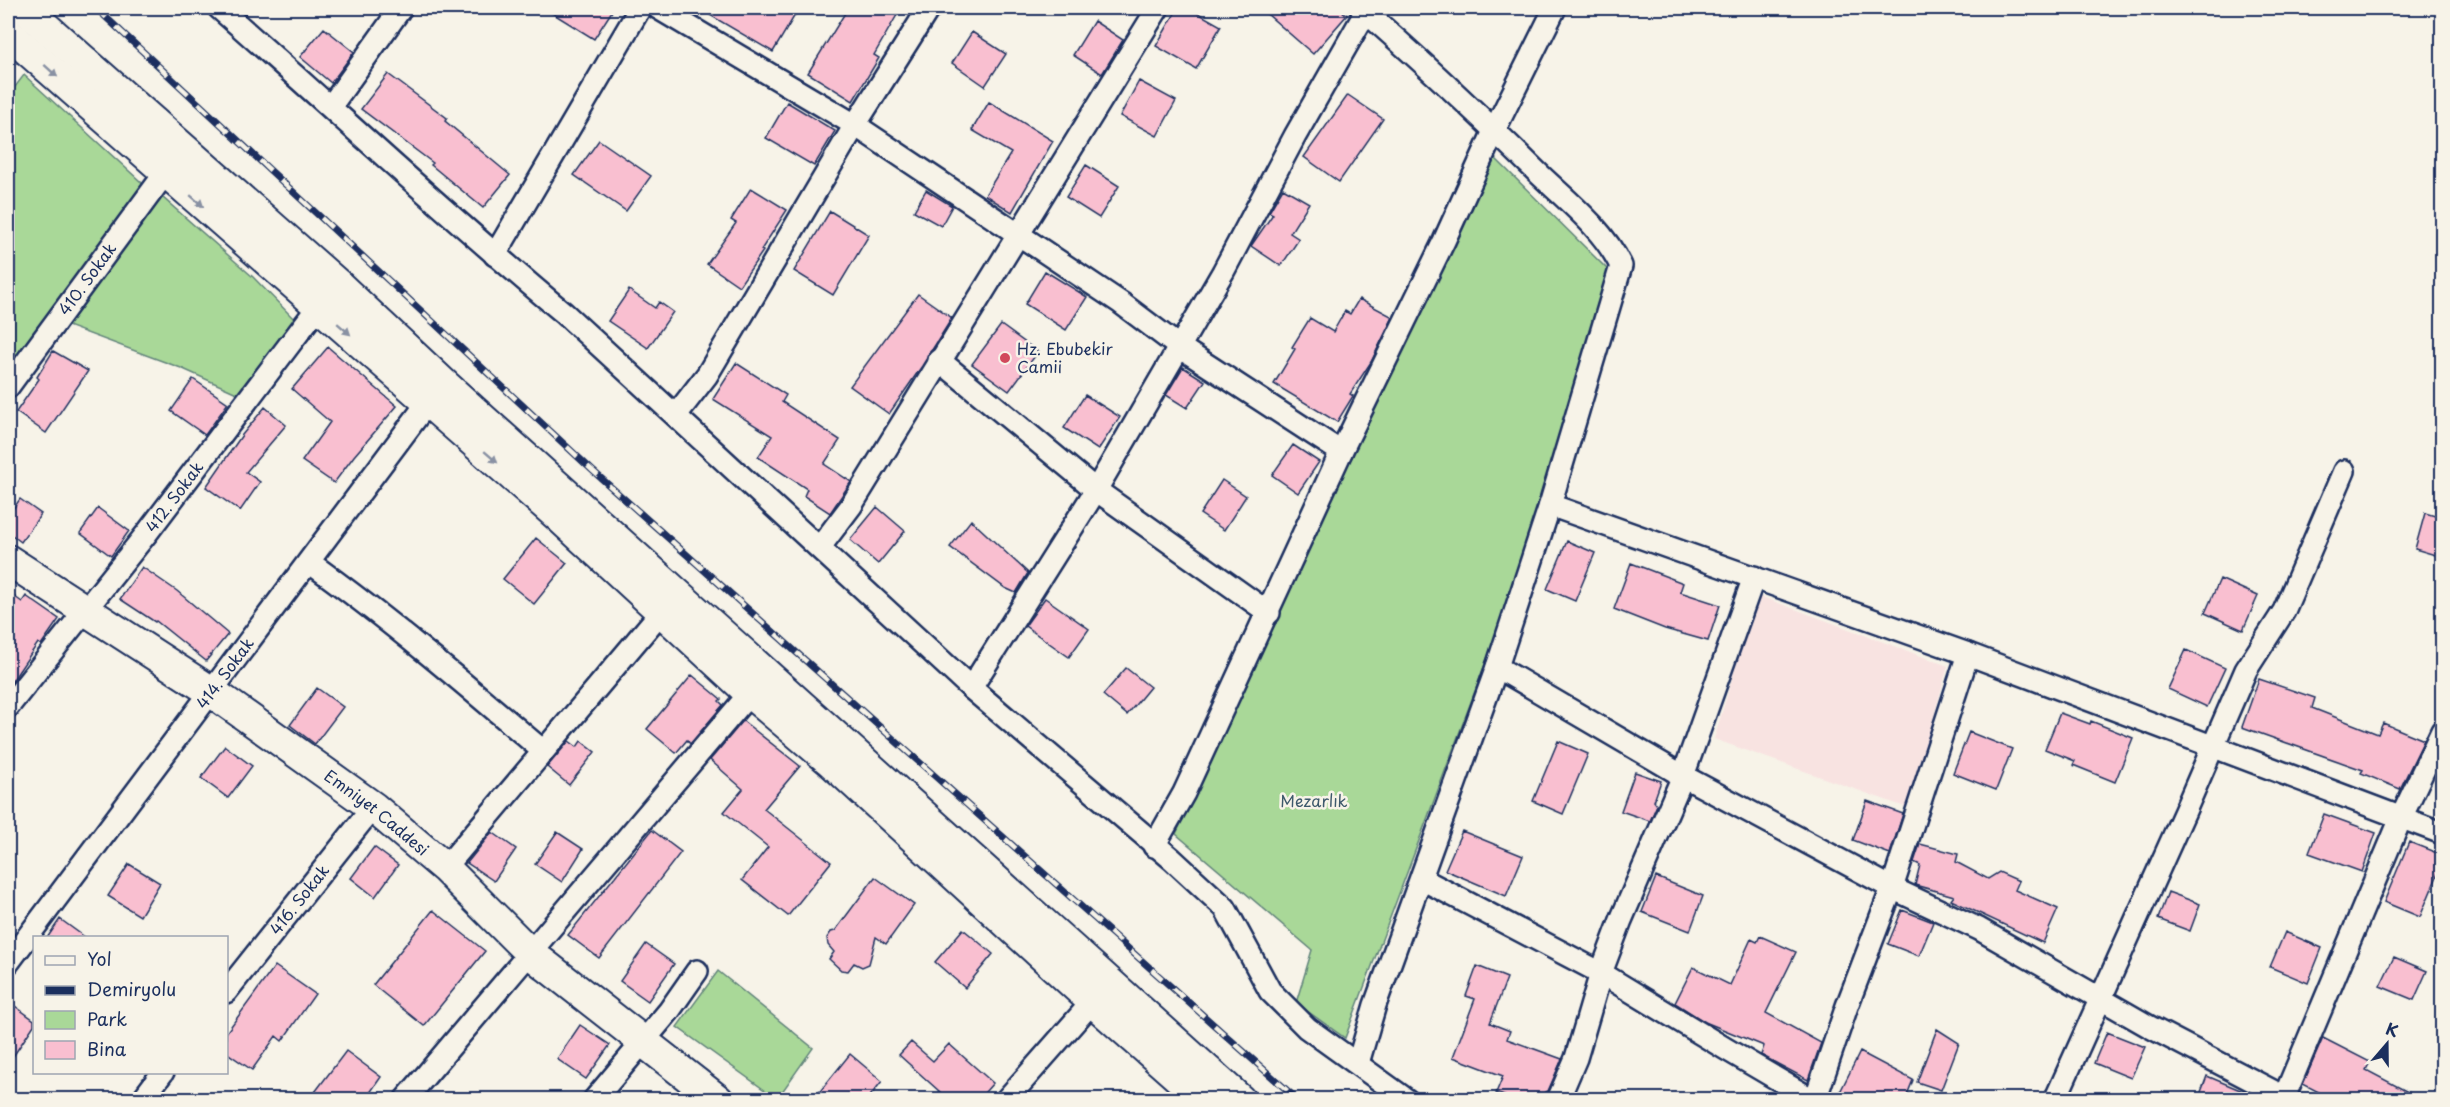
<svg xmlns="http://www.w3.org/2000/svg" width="2450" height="1107" font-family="'Playpen Sans',sans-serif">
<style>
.built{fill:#f8e3e1}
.green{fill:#a9d898;stroke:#62847b;stroke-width:1.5}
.building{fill:#f9bfd0;stroke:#1b2f5e;stroke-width:1.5}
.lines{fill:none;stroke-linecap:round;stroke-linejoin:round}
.street-casing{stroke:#1b2f5e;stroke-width:26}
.secondary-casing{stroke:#1b2f5e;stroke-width:34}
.street{stroke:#f7f3e8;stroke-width:21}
.secondary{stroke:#f7f3e8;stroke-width:30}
.rail-casing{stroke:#1b2f5e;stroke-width:7}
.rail{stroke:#f7f3e8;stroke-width:4.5;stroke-dasharray:14;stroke-linecap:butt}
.oneway{fill:#8991a3}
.poi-dot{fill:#d1495b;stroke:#f7f3e8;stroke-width:2}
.labels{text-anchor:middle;stroke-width:5;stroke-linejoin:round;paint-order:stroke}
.street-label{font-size:16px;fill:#1b2f5e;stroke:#f7f3e8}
.poi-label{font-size:16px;fill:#1b2f5e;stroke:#f7f3e8;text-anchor:start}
.park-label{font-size:16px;fill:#3e596c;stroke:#f7f3e8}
</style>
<rect width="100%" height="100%" fill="#f7f3e8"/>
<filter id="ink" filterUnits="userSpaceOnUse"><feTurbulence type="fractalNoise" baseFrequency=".0167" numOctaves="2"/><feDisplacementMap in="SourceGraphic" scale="12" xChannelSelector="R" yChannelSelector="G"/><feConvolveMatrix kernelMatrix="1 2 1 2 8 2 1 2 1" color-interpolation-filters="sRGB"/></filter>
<g filter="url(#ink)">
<path class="built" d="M1757,595L1948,666L1908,808L1714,739Z"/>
<path class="green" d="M24,75L141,182L143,187L8,373V96Z
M1492,155L1610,272L1529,547L1345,1038L1296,1003L1312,950L1176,834Z
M158,196L163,198L253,277L295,320L239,394L181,368L65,325Z
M718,971L813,1048L777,1099L677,1027Z"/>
<path class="building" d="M544,8H614L594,39Z
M698,8H783L795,15L773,52Z
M848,8H901L874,55L879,58L853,101L808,73Z
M1178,8H1189L1221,26L1196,69L1156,46Z
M1260,8H1338L1347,15L1313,54Z
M1094,21L1123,40L1102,74L1073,55Z
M324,28L354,52L331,83L300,57Z
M972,32L1006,54L985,86L952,63Z
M388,74L447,118L445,121L510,175L483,208L431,165L433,163L361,109Z
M1139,81L1176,101L1157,136L1120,116Z
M1348,95L1383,119L1339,182L1304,157Z
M787,102L835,131L814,166L766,138Z
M989,102L1053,141L1012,212L985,195L1011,153L972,130Z
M599,140L651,176L626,211L574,175Z
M1086,165L1119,186L1099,218L1066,197Z
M751,188L787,210L761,250L763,251L739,286L707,264L736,223L731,220Z
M1283,188L1309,203L1290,233L1299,239L1281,266L1251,246L1273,214L1269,212Z
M926,190L952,206L941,226L914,211Z
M830,211L869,235L833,295L794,271Z
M1045,271L1087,297L1066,330L1025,304Z
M629,290L655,308L659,302L673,312L648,348L608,321Z
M918,294L952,318L922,366L889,414L850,386Z
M1359,299L1393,317L1371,362L1350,394L1353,396L1337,422L1274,384L1295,349L1292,347L1310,318L1333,332L1345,311L1350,314Z
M1001,325L1038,352L1009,391L972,364Z
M328,347L397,406L354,456L334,483L302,461L330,422L292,389Z
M53,351L88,371L46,433L16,412L39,379L37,377Z
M736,363L786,395L782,402L840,440L824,464L851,482L830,513L804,496L807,489L758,457L772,436L713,399Z
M1183,367L1205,381L1187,408L1166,395Z
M193,379L228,403L205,435L171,411Z
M1085,395L1120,417L1098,450L1064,428Z
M265,407L286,425L246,472L260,482L240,511L206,487L242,435Z
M1293,445L1319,462L1298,493L1272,475Z
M1222,480L1246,496L1224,530L1200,514Z
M20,499L41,514L21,542L8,532V516Z
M877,507L905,531L878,564L850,540Z
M98,508L129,531L111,556L80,533Z
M2425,513L2442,518V557L2415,549Z
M971,520L1028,573L1016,593L1005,588L950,547Z
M536,538L567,563L534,604L503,579Z
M1567,541L1595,553L1575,601L1547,589Z
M1631,563L1683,583L1680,592L1720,605L1708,641L1665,629L1614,609Z
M142,567L177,591L228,634L206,661L156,621L155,622L120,599Z
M2220,579L2258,596L2243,630L2205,613Z
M8,592L22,602L26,596L59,619L41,645L38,643L8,687Z
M1045,598L1089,629L1069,657L1025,626Z
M2186,650L2225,668L2207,707L2168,689Z
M1126,668L1150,687L1127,715L1103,695Z
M692,675L721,699L719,701L723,705L690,744L687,740L676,753L647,729Z
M2259,679L2315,698L2312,708L2378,734L2383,723L2424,740L2400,789L2361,773L2363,770L2242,727Z
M317,688L343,707L315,744L290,725Z
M2060,713L2090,724L2091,721L2133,738L2115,782L2073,765L2075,761L2045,749Z
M743,721L800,766L764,809L831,862L788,916L742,880L768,847L724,812L743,789L710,760Z
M1969,732L2012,749L1996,790L1953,773Z
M569,741L577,747L581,741L595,752L569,785L547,767Z
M1558,741L1588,754L1563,814L1533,801Z
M225,746L252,766L228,798L201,778Z
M1635,772L1661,781L1654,801L1657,805L1650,821L1621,811Z
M1867,801L1903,814L1890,854L1853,840Z
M2324,814L2376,833L2362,872L2309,853Z
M652,830L681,852L599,958L568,935Z
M1462,831L1523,856L1506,896L1445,870Z
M492,832L516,849L494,881L467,863Z
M557,832L583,849L562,882L535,864Z
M2409,842L2442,855V864L2420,917L2384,902Z
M1920,844L1958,854L1956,862L1988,879L1999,872L2019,881L2015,890L2058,909L2043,943L1951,900L1954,896L1915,885L1920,865L1914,862Z
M374,847L398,865L375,897L351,878Z
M129,864L160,883L140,916L108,896Z
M875,877L914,905L886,944L876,937L869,964L862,967L854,963L848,971L841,970L829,959L834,952L828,945L827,938L831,932L835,931Z
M1656,877L1703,896L1690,931L1642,912Z
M2168,892L2200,904L2190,931L2158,919Z
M433,910L485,951L424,1026L373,985Z
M1902,910L1933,922L1919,956L1888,944Z
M60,919L86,938H47Z
M963,929L993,954L965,988L935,962Z
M2285,932L2322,948L2308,983L2270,967Z
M1760,936L1796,952L1766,1013L1821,1043L1808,1080L1761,1055L1764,1046L1705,1022L1675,1003L1693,967L1730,985L1751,939L1757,942Z
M646,944L674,964L648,1001L620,981Z
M2394,957L2427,971L2414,1000L2380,986Z
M275,966L315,994L282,1041L276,1036L252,1070L226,1052V1033Z
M1477,966L1507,978L1490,1023L1510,1031L1507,1039L1562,1059L1548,1091L1544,1093L1541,1100H1515L1496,1093L1503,1076L1453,1057L1475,999L1466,996Z
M8,1001L34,1020V1025L8,1064Z
M580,1025L610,1045L586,1079L557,1059Z
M1937,1029L1959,1043L1941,1090L1917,1082Z
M2107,1032L2145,1047L2131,1078L2094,1063Z
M2323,1038L2370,1062L2366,1070L2423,1100H2334L2303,1084Z
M911,1042L933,1061L949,1044L993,1083L978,1100H949L899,1055Z
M346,1051L381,1077L365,1100H309Z
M1860,1052L1913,1080L1905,1100H1836Z
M850,1054L882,1081L867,1100H813Z
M2207,1076L2252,1095L2261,1100H2198Z"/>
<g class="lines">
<defs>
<g id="street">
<path d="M219,8C334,109 446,215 564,313L971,688L1172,859L1225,908L1270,991L1307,1028L1407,1100"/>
<path d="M658,8L855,125L1121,303L1178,346L1341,452"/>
<path d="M331,106L401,8"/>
<path d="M495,255L640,8"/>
<path d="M939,360L1096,490L1269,613"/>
<path id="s1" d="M8,387L166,172"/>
<path d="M676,415L707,375L855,125L929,8"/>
<path d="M1550,505L1968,654L2442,833"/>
<path d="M820,547L851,506L1158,8"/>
<path d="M309,562C391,621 467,686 543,751"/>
<path d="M1497,667L1683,776L1892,888L1979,929L2150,1027L2290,1100"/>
<path d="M971,688L1096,490L1223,272L1295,136L1368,8"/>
<path id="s2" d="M8,707L147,533L327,295"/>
<path d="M1154,846L1184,793L1341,452L1444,241L1494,131L1555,8"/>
<path d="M445,868L661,612"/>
<path d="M1422,879L1601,973L1726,1049L1813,1100"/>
<path id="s3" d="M8,963L428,402L437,394"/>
<path id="s4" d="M226,992L373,807"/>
<path d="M1358,1063L1375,1005L1497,667L1550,505L1621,266C1603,228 1566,200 1536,171C1479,115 1421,60 1361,8"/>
<path d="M142,1100L163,1072"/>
<path d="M405,1100L750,693"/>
<path d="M594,1100L669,1011L697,971"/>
<path d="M1006,1100L1101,992"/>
<path d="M1558,1100L1576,1058L1601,973L1621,920L1683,776L1754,577"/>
<path d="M1815,1100L1847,1006L1892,888L1968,654"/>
<path d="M2055,1100L2185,811L2246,670L2284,611L2344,471"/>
<path d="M2283,1100L2401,818L2442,731"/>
</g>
<g id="secondary">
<path d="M24,8L336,283L446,386L1240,1100"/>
<path d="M8,33L558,516L750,693L829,760L1092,1001L1204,1100"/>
<path id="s5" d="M8,560L212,692L373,807L445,868L530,953L718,1100"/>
</g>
</defs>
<use href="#street" class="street-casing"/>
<use href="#secondary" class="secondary-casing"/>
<use href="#street" class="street"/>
<use href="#secondary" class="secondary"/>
<defs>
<path id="rail" d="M96,8L593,471L1298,1100"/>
</defs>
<use href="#rail" class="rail-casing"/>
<use href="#rail" class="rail"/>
</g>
<defs><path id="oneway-solid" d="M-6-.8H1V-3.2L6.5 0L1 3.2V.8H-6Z" transform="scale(1.5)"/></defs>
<g class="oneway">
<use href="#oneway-solid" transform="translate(51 71) rotate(42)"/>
<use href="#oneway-solid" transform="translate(197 201) rotate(41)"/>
<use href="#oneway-solid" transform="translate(344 329) rotate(41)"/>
<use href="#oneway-solid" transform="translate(491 457) rotate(41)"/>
</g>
</g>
<circle class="poi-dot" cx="1005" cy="358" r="6"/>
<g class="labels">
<g class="street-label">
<text dy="6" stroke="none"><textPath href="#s1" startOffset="134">410. Sokak</textPath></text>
<text dy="6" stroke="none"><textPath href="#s2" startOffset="268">412. Sokak</textPath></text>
<text dy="6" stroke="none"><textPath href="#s3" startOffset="362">414. Sokak</textPath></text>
<text dy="6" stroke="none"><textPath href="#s5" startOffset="447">Emniyet Caddesi</textPath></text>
<text dy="6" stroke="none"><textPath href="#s4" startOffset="118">416. Sokak</textPath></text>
</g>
<g class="poi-label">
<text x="1017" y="355">Hz. Ebubekir<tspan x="1017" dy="18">Camii</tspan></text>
</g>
<g class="park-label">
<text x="1314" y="807">Mezarlık</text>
</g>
</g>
<rect width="2450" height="1107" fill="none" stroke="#f7f3e8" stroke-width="30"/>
<rect x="15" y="15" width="2420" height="1077" fill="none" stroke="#1b2f5e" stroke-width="2" filter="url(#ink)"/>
<rect x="33" y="936" width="195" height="138" fill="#f7f3e8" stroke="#9fa5b1" stroke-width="1.5"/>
<rect x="45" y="956" width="30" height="9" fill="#f7f3e8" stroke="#9fa5b1" stroke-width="1.5"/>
<text x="87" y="966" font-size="18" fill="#1b2f5e">Yol</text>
<rect x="45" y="986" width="30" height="9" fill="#1b2f5e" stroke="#9fa5b1" stroke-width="1.5"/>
<text x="87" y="996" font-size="18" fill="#1b2f5e">Demiryolu</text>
<rect x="45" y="1011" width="30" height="18" fill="#a9d898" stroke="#9fa5b1" stroke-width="1.5"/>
<text x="87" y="1026" font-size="18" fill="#1b2f5e">Park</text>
<rect x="45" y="1041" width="30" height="18" fill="#f9bfd0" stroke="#9fa5b1" stroke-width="1.5"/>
<text x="87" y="1056" font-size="18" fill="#1b2f5e">Bina</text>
<g transform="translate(2387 1044) rotate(20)" stroke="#f7f3e8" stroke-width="4.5" paint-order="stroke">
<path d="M0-4.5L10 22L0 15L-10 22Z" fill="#1b2f5e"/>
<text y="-9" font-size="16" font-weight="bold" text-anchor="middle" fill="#1b2f5e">K</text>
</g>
</svg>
